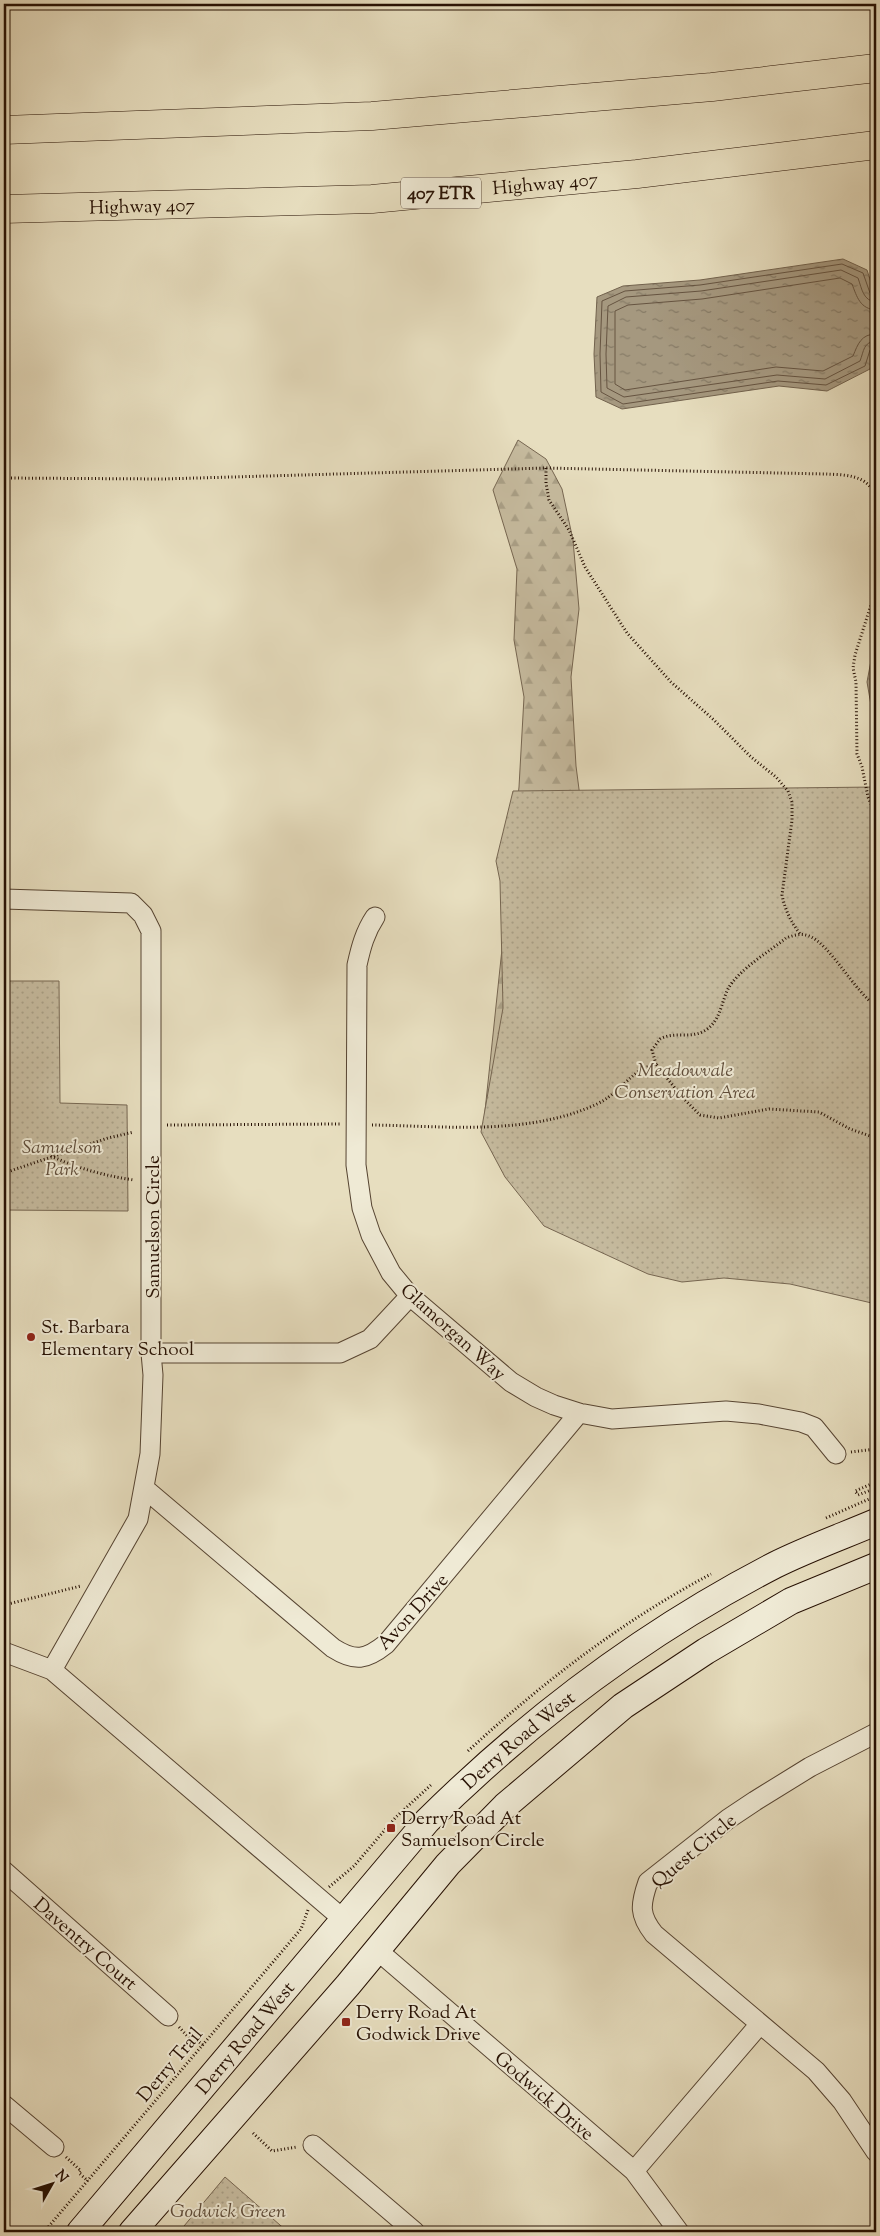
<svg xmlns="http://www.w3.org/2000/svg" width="880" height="2236" font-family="'Sorts Mill Goudy',serif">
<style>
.forest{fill:url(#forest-firs);stroke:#766651}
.park{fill:url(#park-dots);stroke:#766651}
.water{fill:url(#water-ripples);stroke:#72624d}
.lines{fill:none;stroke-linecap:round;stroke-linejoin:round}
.shore{stroke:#665441;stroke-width:1}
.street-casing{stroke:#564432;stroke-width:21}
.secondary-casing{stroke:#261003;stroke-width:28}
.highway-casing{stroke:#261003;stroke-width:29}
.path{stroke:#261003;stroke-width:3;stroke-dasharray:1 2.5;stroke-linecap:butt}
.street{stroke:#efead5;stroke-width:19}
.secondary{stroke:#efead5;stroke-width:26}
.highway{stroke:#e7debf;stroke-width:28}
.poi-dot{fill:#8f2418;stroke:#efead5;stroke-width:2}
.labels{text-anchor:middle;stroke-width:4;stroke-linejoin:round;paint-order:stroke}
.shield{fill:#efead5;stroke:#625142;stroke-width:1}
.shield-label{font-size:18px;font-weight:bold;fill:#261003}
.street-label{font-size:19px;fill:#261003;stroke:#efead5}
.park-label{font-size:19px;font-style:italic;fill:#5e4c3a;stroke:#efead5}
.poi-label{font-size:19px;fill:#261003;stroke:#efead5;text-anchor:start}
</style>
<defs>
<pattern id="forest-firs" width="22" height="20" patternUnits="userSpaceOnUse" patternTransform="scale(1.25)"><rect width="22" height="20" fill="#c6bb9f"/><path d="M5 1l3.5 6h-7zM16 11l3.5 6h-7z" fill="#aaa087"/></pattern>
<pattern id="park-dots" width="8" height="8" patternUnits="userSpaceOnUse" patternTransform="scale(1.25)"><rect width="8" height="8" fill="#c6bb9f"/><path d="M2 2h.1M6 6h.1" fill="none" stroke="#aaa087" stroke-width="1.8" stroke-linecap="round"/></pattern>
<pattern id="water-ripples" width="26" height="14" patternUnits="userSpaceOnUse" patternTransform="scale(1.25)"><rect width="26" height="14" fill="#a5987f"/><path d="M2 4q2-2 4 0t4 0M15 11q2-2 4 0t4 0" fill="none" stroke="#867b66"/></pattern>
</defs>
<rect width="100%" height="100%" fill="#e7debf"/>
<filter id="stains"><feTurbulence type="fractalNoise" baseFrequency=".004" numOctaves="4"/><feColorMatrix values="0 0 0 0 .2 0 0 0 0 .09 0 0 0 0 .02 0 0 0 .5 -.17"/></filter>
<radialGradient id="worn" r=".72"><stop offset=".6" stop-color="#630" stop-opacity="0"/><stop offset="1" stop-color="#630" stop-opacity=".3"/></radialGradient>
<path class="forest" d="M518,440L546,459L562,489L573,540L579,609L571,677L576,766L588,859L483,1130L519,787L524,697L514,640L517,569L493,490Z"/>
<path class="park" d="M876,787V1304L790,1284L724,1278L682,1282L648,1274L544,1226L505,1177L481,1132L503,1008L500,881L496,861L513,791Z
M4,981H59L60,1103L127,1105L128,1211L4,1210Z
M225,2177L288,2232H179Z"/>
<path class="water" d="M843,259L867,270L876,298V342L870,369L827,391L779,386L622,409L596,397L594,354L597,297L623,286L700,280Z
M876,634V734L867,682Z"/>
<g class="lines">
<path class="shore" d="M876,296L870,293L863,273L842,264L700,285L625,291L602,301L600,354L601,392L623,404L778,381L826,385L865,366L870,350L876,347
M876,302C863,301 862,289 858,278L841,270L701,291L626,297L608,306L606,354L607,388L624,397L777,375L825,379L860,361C864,351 863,342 876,341
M876,310C860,309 857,297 852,284L840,278L702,299L628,305L615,311V384L625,390L776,367L823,371L853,356C858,344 861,334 876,334"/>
<defs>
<path id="street" d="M4,899L131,903L143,915L151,931V1353L153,1375L150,1454L138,1519L52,1670
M375,917C365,932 361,947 357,965L356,1165L362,1208L371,1235L391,1273L410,1296L511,1382L536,1397L554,1405L579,1413L612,1419L726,1411L759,1414L801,1422L814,1427L836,1454
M151,1353H340L370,1339L410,1296
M144,1488L333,1648C355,1662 366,1660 386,1644L579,1413
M4,1652L52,1670L343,1919
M876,1733L810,1767L755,1801L728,1819L648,1882C640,1905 639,1915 654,1934L816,2071L842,2101L876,2152
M4,1871L168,2016
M377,1950L634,2171L679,2232
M4,2105L54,2147
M313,2145L415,2232
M634,2171L760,2024"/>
<g id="secondary">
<path id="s1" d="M80,2232L427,1821C529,1720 647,1631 775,1565C807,1549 843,1536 876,1522"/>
<path d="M132,2232L348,1985L448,1864L505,1806L623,1706L706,1651L791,1601L876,1566"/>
</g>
<g id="highway">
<path d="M4,130L372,116L712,87L876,68"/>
<path id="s2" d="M4,209L372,199L637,174L876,145"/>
</g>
</defs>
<use href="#street" class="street-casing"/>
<use href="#secondary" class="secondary-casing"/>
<use href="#highway" class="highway-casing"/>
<path class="path" d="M546,468V483L549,500L569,530L585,567L627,633L671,682L714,720L751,757L776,777L788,791L792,802V820L782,895C785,910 791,922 800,934
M4,478L162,479L546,468L826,474C843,475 868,474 874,495C876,501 873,508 876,514
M876,589L855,655L853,668L856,682L857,754L862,767L868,797L876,815
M656,1064L652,1050L660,1039C674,1031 690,1039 704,1031C720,1023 721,1003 728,989C738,970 770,951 786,938C794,935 801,933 809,936C830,944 855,992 876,1006
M167,1125L341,1124
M372,1125C446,1126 528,1136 597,1104C614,1096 624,1082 639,1071C643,1068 650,1066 656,1064L682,1097L700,1115L719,1118L769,1109L819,1112L850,1129L876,1138
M51,1156C77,1168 105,1176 134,1180
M4,1173L108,1138L134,1132
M851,1452L876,1449
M876,1482L855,1491L858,1495L876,1488
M826,1518L876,1496
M4,1605L81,1586
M468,1751C542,1683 622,1621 711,1574
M329,1887L354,1866L396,1817L432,1784
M179,2027L191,2040L194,2038L203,2045
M253,2133L272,2151L297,2147
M66,2157L81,2171L79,2173L88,2181
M44,2232L301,1929L308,1910"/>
<use href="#street" class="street"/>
<use href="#secondary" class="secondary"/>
<use href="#highway" class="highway"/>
</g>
<g class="poi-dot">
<circle cx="31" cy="1337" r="5"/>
<rect x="386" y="1823" width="10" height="10" rx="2.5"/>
<rect x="341" y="2017" width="10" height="10" rx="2.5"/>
</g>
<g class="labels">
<rect class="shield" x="401" y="177.5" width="80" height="31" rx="4"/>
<g class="shield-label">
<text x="441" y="199">407 ETR</text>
</g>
<g class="street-label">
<text dy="7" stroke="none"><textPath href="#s2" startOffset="542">Highway 407</textPath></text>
<text dy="7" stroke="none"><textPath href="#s2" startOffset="138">Highway 407</textPath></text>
<text transform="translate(152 1227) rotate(-90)" y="7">Samuelson Circle</text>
<text transform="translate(454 1331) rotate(42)" y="7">Glamorgan Way</text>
<text transform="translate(412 1611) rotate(-48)" y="7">Avon Drive</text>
<text dy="7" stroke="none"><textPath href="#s1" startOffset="660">Derry Road West</textPath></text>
<text transform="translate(693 1850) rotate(-40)" y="7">Quest Circle</text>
<text transform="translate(86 1943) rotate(41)" y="7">Daventry Court</text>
<text dy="7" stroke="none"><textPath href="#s1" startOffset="255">Derry Road West</textPath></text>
<text transform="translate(169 2064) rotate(-50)" y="7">Derry Trail</text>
<text transform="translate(545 2095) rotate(41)" y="7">Godwick Drive</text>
</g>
<g class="park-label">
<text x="685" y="1076">Meadowvale<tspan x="685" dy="22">Conservation Area</tspan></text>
<text x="62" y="1153">Samuelson<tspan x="62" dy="22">Park</tspan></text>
<text x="228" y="2217">Godwick Green</text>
</g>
<g class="poi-label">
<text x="41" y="1333">St. Barbara<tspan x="41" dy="22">Elementary School</tspan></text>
<text x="401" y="1824">Derry Road At<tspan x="401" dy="22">Samuelson Circle</tspan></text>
<text x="356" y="2018">Derry Road At<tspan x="356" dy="22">Godwick Drive</tspan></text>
</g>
</g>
<rect width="880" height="2236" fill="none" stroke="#e7debf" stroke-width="20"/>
<rect x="5" y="5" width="870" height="2226" fill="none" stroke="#261003" stroke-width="2.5"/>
<rect x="10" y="10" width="860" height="2216" fill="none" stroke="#261003"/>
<g transform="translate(52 2184) rotate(51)" stroke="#efead5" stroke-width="4" paint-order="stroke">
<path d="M0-4L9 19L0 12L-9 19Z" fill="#261003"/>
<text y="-8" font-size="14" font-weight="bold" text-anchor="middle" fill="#261003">N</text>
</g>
<rect width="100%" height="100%" filter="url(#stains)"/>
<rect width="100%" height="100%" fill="url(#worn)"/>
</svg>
